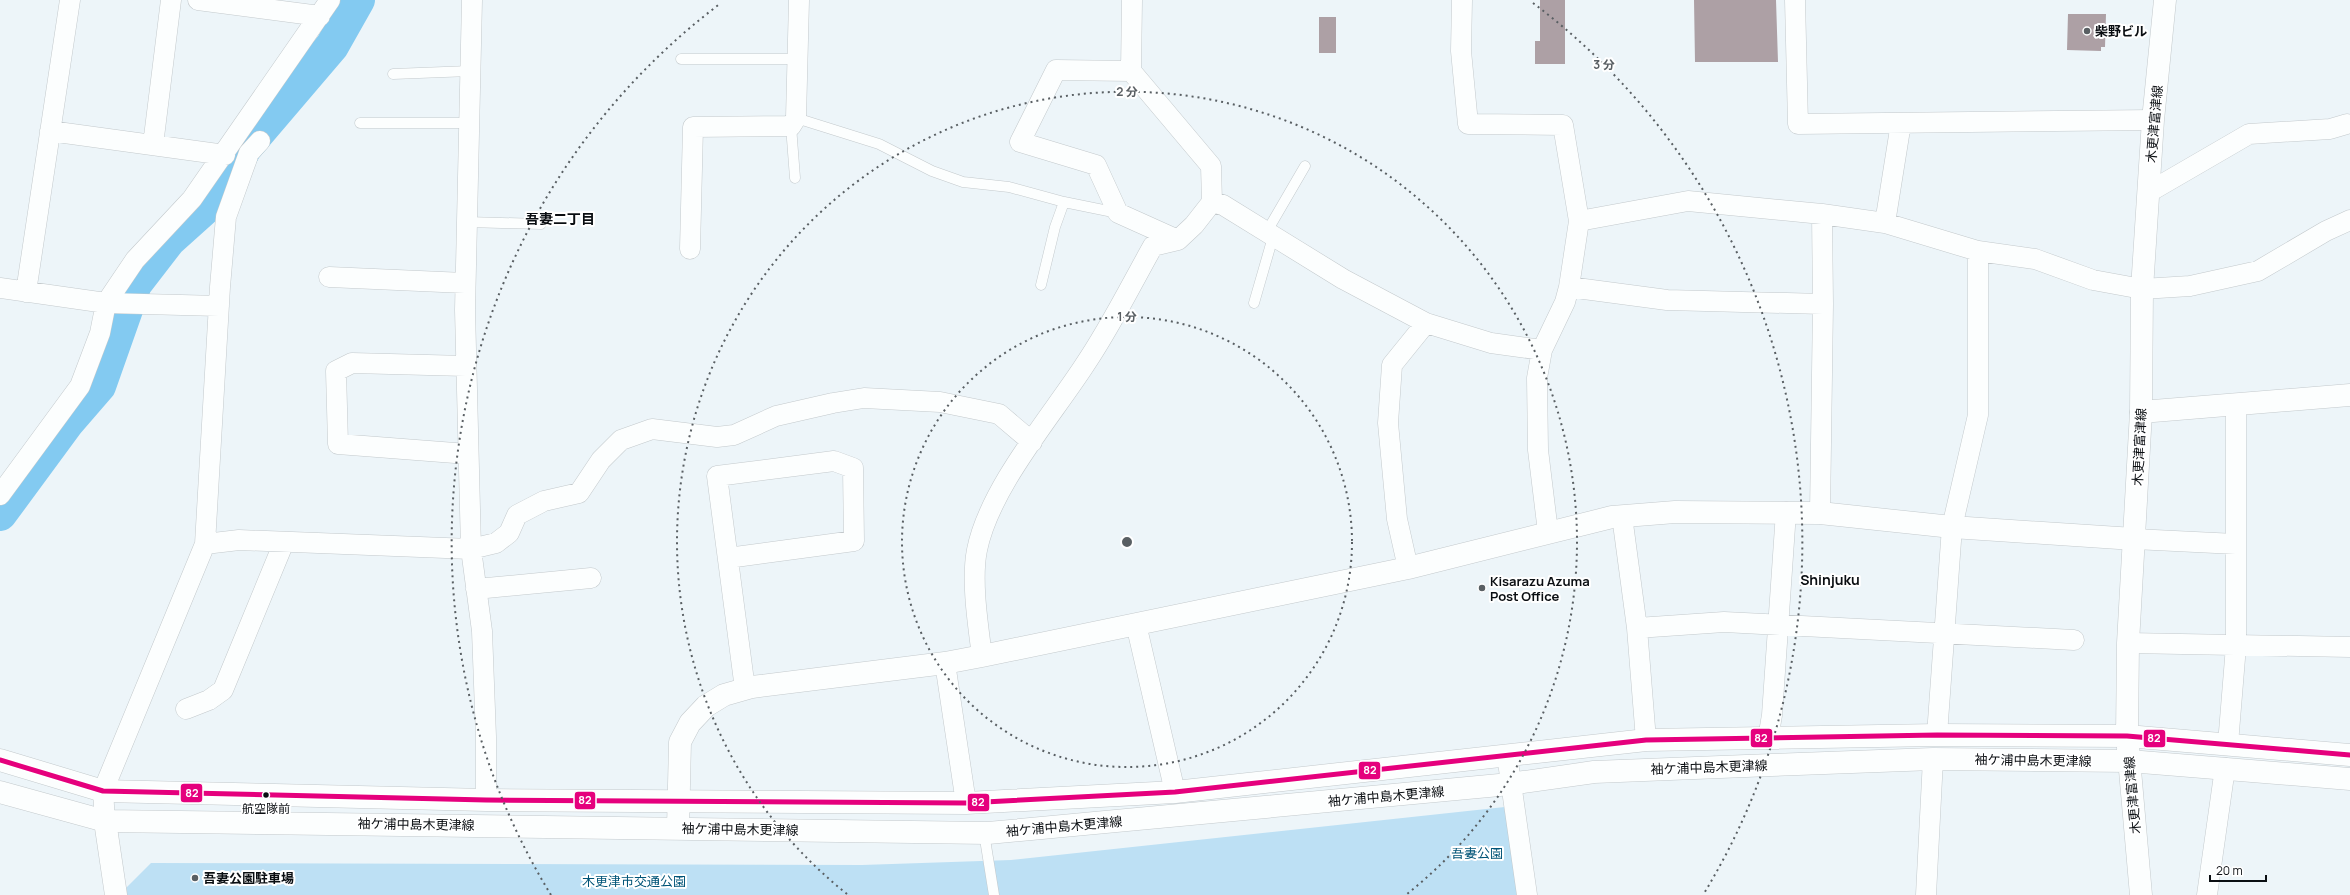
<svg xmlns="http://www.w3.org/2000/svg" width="2350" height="895" font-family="Manrope,'Noto Sans JP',sans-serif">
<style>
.green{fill:#bde0f4}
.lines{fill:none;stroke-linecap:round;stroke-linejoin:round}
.river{stroke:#83caf1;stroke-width:34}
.building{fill:#ada0a5}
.lane-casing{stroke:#c3c9cc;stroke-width:11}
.street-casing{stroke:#c3c9cc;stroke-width:21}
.secondary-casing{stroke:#c3c9cc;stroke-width:23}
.primary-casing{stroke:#c3c9cc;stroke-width:23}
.lane{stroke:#fcfefe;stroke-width:10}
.street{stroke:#fcfefe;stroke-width:20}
.secondary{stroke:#fcfefe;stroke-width:22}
.primary{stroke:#fcfefe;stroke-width:22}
.bus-1-casing{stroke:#fff;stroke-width:8}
.bus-1{stroke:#e5007d;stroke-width:5}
.ring{fill:none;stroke:#595f63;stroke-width:2;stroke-dasharray:2 4}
.poi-dot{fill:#595f63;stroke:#fff;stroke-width:1.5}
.bus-dot{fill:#0a0e12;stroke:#fff;stroke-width:1.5}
.labels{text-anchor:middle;stroke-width:4;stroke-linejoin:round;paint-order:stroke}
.bus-label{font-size:12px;fill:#0a0e12;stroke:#fff}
.poi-label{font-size:13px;font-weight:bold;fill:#0a0e12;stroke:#fff;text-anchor:start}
.street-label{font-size:13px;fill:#0a0e12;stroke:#fff}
.park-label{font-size:13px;fill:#005477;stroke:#fff}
.neighbourhood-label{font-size:14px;font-weight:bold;fill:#0a0e12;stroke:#fff}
.centre{fill:#595f63;stroke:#fff;stroke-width:2}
.ring-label{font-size:12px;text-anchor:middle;font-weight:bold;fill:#595f63;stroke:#fff;stroke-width:4;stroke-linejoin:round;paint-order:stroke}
.line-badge{stroke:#fff;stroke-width:1.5}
.badge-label{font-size:11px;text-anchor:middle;font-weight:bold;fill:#fff}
</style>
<rect width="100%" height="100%" fill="#edf5f9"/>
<path class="green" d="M1514,806L1527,895H119L151,863L862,865L1011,860Z"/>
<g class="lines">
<path class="river" d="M0,514L67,423L99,386L135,284L169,240L218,196L245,148L332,46L358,0"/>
</g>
<path class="building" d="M1540,0H1565V64H1535V41H1540Z
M1694,0H1776L1778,62H1695Z
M2068,14H2106L2105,47H2101V51L2067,50Z
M1319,17H1336V53H1319Z"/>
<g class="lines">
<defs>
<path id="lane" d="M681,59H799
M393,74L470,71
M796,118L879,144L932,171L963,182L1009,187L1064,202L1118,213
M360,123H469
M791,126L795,178
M467,222L541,224
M1266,233L1305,166
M1041,285L1055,227L1064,202
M1254,303L1273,237
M984,833L994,895"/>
<path id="street" d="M198,0L320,16
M472,0L465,310L471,549L482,631L486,737V800
M1462,0L1461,51L1468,124L1563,125L1579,221L1569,287L1565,302L1542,350L1537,378L1538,450L1548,532
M1795,0L1798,124L2153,120
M1131,71L1056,70L1020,142L1096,165L1118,213L1178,240
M50,131L225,155
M153,145L171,0
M2149,192L2249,134L2330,129L2347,124
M1212,202L1223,205L1343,279L1426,323L1491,343L1542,350
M1579,221L1688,201L1822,214L1885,223L1978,251L2035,259L2093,280L2142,289L2190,286L2258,271L2326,231L2350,220
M1885,223L1901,123
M690,249L693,127L791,126L796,118L799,0
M329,277L465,283
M1569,287L1667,300L1823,304
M0,288L106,303L219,306
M26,292L70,0
M466,366L352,363L336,371L338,444L468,454
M0,495L80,386L100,333L106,303L135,260L192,199L330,0
M1820,513L1823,304L1822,214
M1622,516L1637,628L1646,740
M2134,539L2236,544
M205,544L220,287L226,217L249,153L260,141
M728,558L854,541L853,468L834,461L717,476L745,689
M1408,568L1397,519L1388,423L1392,365L1426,323
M476,589L591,578
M1136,624L1175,792
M1637,628L1724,622L2074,640
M2128,643L2350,647
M982,656C978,625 971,580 977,550C989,489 1050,418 1084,366C1110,328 1131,285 1153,246L1178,240L1194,225L1212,202L1211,166L1131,71L1132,0
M945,663L966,803
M186,709L209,700L223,690L284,542
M1937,735L1952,527L1978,415V251
M1768,739L1772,715L1786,512
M2228,744L2236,646V405
M1507,755L1527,895
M105,821L103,791L205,544L239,540L471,549L496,543L509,533L517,515L544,501L579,493L601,460L621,440L652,429L717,437L734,435L776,416L833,403L864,398L940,402L999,414L1032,442
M1926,895L1933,759
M2207,895L2225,768"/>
<path id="secondary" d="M2141,412L2350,395
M2127,736L2350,755
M2129,761L2350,779
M105,821L116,895
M678,828L680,742L690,723L706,706L724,695L752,687L945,663L982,656L1408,568L1612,517L1675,512L1820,513L1952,527L2134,539"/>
<path id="primary" d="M0,760L103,791L486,800L966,803L1175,792L1646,740L1937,735L2127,736
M0,792L105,821L988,833L1510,784L1594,772L1771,765L1933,759L2129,761
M2141,895L2127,736L2128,643L2141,412L2142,289L2153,120L2165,0"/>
</defs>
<use href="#lane" class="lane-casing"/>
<use href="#street" class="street-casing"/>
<use href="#secondary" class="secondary-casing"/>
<use href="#primary" class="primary-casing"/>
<use href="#lane" class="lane"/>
<use href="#street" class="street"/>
<use href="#secondary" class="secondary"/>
<use href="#primary" class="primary"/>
<defs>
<path id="bus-1" d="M0,760L103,791L486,800L966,803L1175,792L1646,740L1937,735L2127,736L2350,755"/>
</defs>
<use href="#bus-1" class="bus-1-casing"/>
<use href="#bus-1" class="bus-1"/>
</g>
<g class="ring">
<circle cx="1127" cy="542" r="225"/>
<path d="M847 894A450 450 0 1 1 1407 894"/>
<path d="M551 895A675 675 0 0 1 721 3M1533 3A675 675 0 0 1 1703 895"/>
</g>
<g class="poi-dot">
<circle cx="2087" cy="31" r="4"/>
<circle cx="1482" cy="588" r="4"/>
<circle cx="195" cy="878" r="4"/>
</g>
<circle class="bus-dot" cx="266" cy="795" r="3.5"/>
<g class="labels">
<g class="bus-label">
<text x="266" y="813">航空隊前</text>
</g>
<g class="poi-label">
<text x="2095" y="36">柴野ビル</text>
<text x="1490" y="586">Kisarazu Azuma<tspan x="1490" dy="15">Post Office</tspan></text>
<text x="203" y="883">吾妻公園駐車場</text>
</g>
<g class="street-label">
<text transform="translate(2154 124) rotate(-85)" y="5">木更津富津線</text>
<text transform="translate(2139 447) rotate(-87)" y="5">木更津富津線</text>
<text transform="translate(2033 760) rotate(1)" y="5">袖ケ浦中島木更津線</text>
<text transform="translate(1709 767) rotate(-2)" y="5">袖ケ浦中島木更津線</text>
<text transform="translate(2132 795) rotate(-95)" y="5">木更津富津線</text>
<text transform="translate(1386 796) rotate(-5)" y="5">袖ケ浦中島木更津線</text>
<text transform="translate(416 824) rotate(1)" y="5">袖ケ浦中島木更津線</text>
<text transform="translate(1064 826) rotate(-5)" y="5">袖ケ浦中島木更津線</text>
<text transform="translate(740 829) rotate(1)" y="5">袖ケ浦中島木更津線</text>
</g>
<g class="park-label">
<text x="1477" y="858">吾妻公園</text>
<text x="634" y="886">木更津市交通公園</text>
</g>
<g class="neighbourhood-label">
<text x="560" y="224">吾妻二丁目</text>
<text x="1830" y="585">Shinjuku</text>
</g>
</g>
<circle cx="1127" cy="542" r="6" class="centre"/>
<g class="ring-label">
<text x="1604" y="69">3 分</text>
<text x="1127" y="96">2 分</text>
<text x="1127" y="321">1 分</text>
</g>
<g class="line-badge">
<rect x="1750" y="728" width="23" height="20" rx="4" fill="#e5007d"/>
<rect x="2143" y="729" width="23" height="19" rx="4" fill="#e5007d"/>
<rect x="1358" y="761" width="23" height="19" rx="4" fill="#e5007d"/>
<rect x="180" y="783" width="23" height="20" rx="4" fill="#e5007d"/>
<rect x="574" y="791" width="22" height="19" rx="4" fill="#e5007d"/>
<rect x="967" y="793" width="23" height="19" rx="4" fill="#e5007d"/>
</g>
<g class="badge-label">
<text x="1761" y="742">82</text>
<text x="2154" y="742">82</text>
<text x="1370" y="774">82</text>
<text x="192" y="797">82</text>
<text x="585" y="804">82</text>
<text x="978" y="806">82</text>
</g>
<path d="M2210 875v6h56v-6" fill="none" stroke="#0a0e12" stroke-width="2"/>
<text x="2216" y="875" font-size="12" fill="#0a0e12" stroke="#ffffff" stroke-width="3" paint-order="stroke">20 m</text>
</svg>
